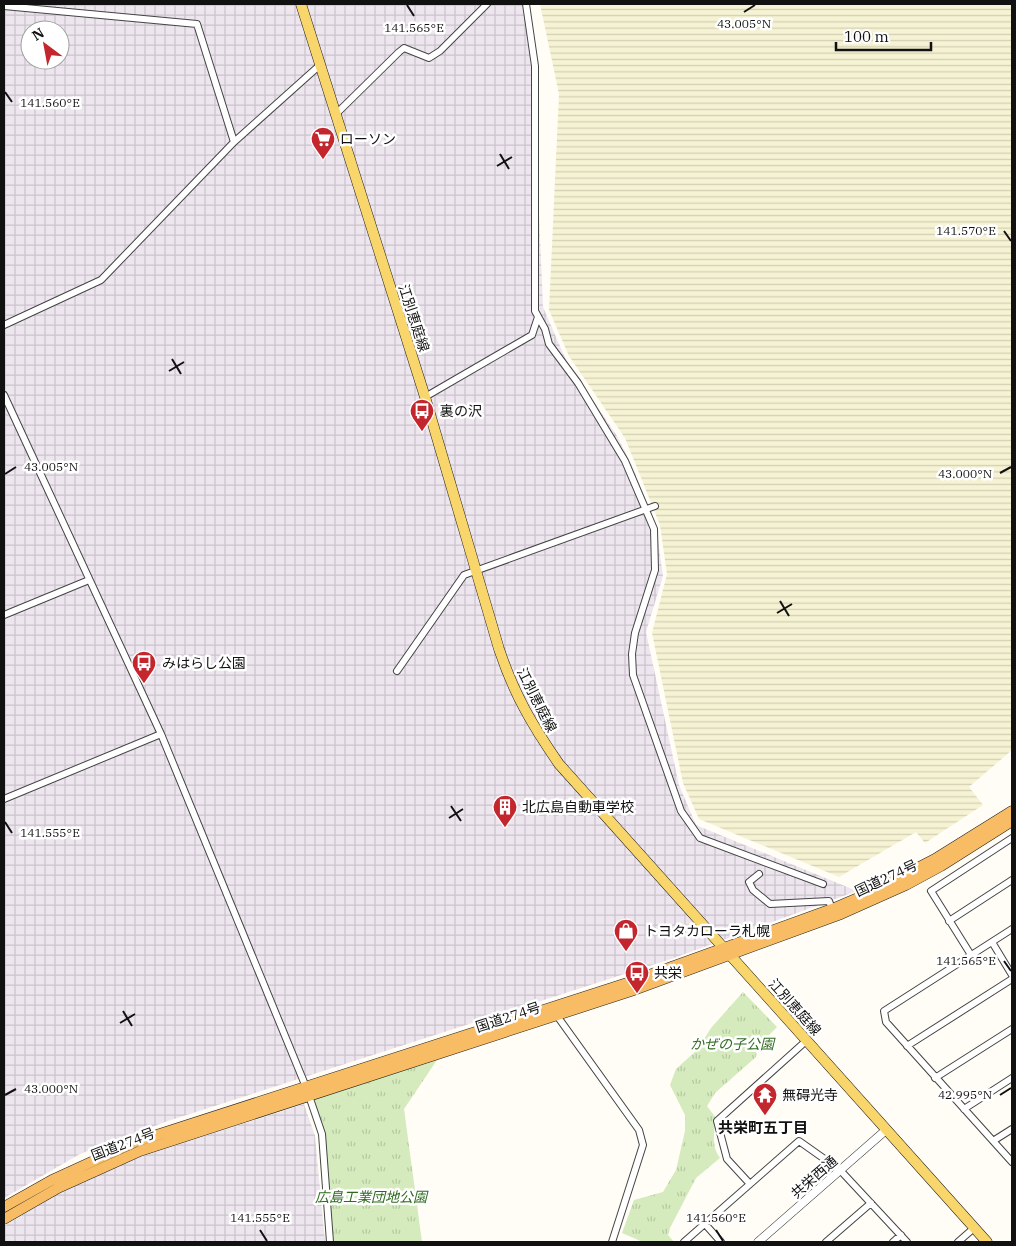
<svg xmlns="http://www.w3.org/2000/svg" width="1016" height="1246" font-family="'IBM Plex Serif','Noto Sans JP',serif">
<style>
.industrial{fill:url(#industrial-grid);fill-rule:evenodd}
.farmland{fill:url(#farmland-rules)}
.grass{fill:url(#grass-tufts)}
.lines{fill:none;stroke-linecap:round;stroke-linejoin:round}
.minor-casing{stroke:#444;stroke-width:8}
.tertiary-casing{stroke:#444;stroke-width:9}
.primary-casing{stroke:#222;stroke-width:11}
.trunk-casing{stroke:#222;stroke-width:11}
.minor{stroke:#fff;stroke-width:6}
.tertiary{stroke:#fff;stroke-width:8}
.primary{stroke:#f9d66b;stroke-width:10}
.trunk{stroke:#f7bc64;stroke-width:10}
.ticks{fill:none;stroke:#111;stroke-width:2}
.labels{text-anchor:middle;stroke-width:5;stroke-linejoin:round;paint-order:stroke}
.poi-label{font-size:14px;fill:#111;stroke:#fff;text-anchor:start}
.street-label{font-size:14px;fill:#111;stroke:#fff}
.park-label{font-size:14px;font-style:italic;fill:#2f6b1f;stroke:#fff}
.neighbourhood-label{font-size:15px;font-weight:bold;fill:#111;stroke:#fff}
.ticks-label{font-size:12px;text-anchor:middle;fill:#111;stroke:#fff;stroke-width:5;stroke-linejoin:round;paint-order:stroke}
</style>
<defs>
<pattern id="industrial-grid" width="8" height="8" patternUnits="userSpaceOnUse" patternTransform="scale(1.25)"><rect width="8" height="8" fill="#eee6ef"/><path d="M0 4h8M4 0v8" fill="none" stroke="#cbc4cc"/></pattern>
<pattern id="farmland-rules" width="6" height="5" patternUnits="userSpaceOnUse" patternTransform="scale(1.25)"><rect width="6" height="5" fill="#f6f3d4"/><path d="M0 2.5h6" fill="none" stroke="#d2cfb5"/></pattern>
<pattern id="grass-tufts" width="24" height="20" patternUnits="userSpaceOnUse" patternTransform="scale(1.25)"><rect width="24" height="20" fill="#d5ebbd"/><path d="M3 7l-1-3M5 7V3M7 7l1-3M15 17l-1-3M17 17v-4M19 17l1-3" fill="none" stroke="#b6c8a1"/></pattern>
</defs>
<rect width="100%" height="100%" fill="#fffdf5"/>
<path class="industrial" d="M4,4H530L543,307L566,360L617,436L633,468L656,526L663,576L646,632L679,785L696,825L857,891L671,959L168,1121L80,1154L4,1198ZM30,30H60V60H30Z
M304,1104L315,1136L325,1242H4V1226L63,1191L100,1173L143,1156Z"/>
<path class="farmland" d="M540,4H1012V750L969,787L983,805L925,843L916,832L839,877L699,819L683,783L652,633L667,574L660,525L625,438L569,356L549,310L559,94Z"/>
<path class="grass" d="M743,992L777,1027L758,1046L756,1057L715,1093L707,1106L716,1118C714,1132 711,1146 720,1158L696,1178L670,1228L668,1235L674,1242H643L622,1233L634,1200L663,1192L676,1170L685,1131V1115L670,1085L676,1069L697,1050L711,1028Z
M441,1054L404,1109L422,1242H330L322,1134L309,1096Z"/>
<g class="lines">
<defs>
<path id="minor" d="M526,4L535,66V311L545,329L549,344L578,383L625,461L654,529L655,570L635,633L632,654L633,675L681,811L700,838L823,884
M4,6L197,24L234,142L101,280L4,325
M335,115L399,52L404,48L429,58L440,51L487,4
M234,142L320,65
M4,395L161,734L306,1087L322,1134L330,1242
M425,397L532,335L538,317
M4,615L89,580
M397,671L464,575L655,506
M4,799L161,734
M759,874L749,882L753,890L770,904L829,901L832,909
M949,921L1012,880
M1012,929L884,1011L886,1022L1012,1162
M992,942L1012,975
M971,955L931,891L1012,838
M555,1013L639,1130L643,1145L612,1242
M907,1046L1012,979
M935,1078L1012,1029
M964,1109L1012,1078
M993,1141L1012,1129
M750,1184L727,1159L717,1121L806,1041
M705,1224L721,1242
M684,1242L799,1141L840,1170L907,1242
M826,1242L871,1203
M893,1242L901,1235
M958,1242L974,1228"/>
<path id="tertiary" d="M758,1242L886,1130"/>
<path id="primary" d="M301,4L425,397L499,649C514,694 532,725 559,764L987,1242"/>
<path id="trunk" d="M4,1207L52,1180L135,1142L627,983L832,909L867,894L935,859L1012,811
M4,1219L58,1188L140,1151L631,991L841,914L906,885L941,866L1012,821"/>
</defs>
<use href="#minor" class="minor-casing"/>
<use href="#tertiary" class="tertiary-casing"/>
<use href="#primary" class="primary-casing"/>
<use href="#trunk" class="trunk-casing"/>
<use href="#minor" class="minor"/>
<use href="#tertiary" class="tertiary"/>
<use href="#primary" class="primary"/>
<use href="#trunk" class="trunk"/>
</g>
<path class="ticks" d="M407,5L414,16M744,12L755,5M5,92L12,102M500,154L509,169M497,166L512,157M1004,231L1011,241M172,359L181,374M169,371L184,362M1000,473L1011,467M5,474L16,467M780,601L789,616M777,613L792,604M451,806L461,821M449,818L463,809M5,822L12,833M1004,961L1011,971M123,1011L132,1026M120,1023L135,1014M5,1095L16,1089M1000,1095L1011,1088M260,1230L267,1241M716,1230L723,1241"/>
<defs>
<symbol id="supermarket-pin" viewBox="-11 -11 22 30"><path d="M0 17L-7.5 6A9.5 9.5 0 1 1 7.5 6Z" fill="#c4262e" stroke="#fff"/><path d="M-6-5.5h2.5l.6 2H6L4.5 2H-2.5L-4.4-4H-6ZM-1.5 3.2a1.3 1.3 0 1 0 .1 0ZM3 3.2a1.3 1.3 0 1 0 .1 0Z" fill="#fff"/></symbol>
<symbol id="bus-pin" viewBox="-11 -11 22 30"><path d="M0 17L-7.5 6A9.5 9.5 0 1 1 7.5 6Z" fill="#c4262e" stroke="#fff"/><path d="M-5-6H5V4H4V6H2V4H-2V6H-4V4H-5ZM-3.5-4V0h7V-4ZM-3.5 1.2v1.5H-2V1.2ZM2 1.2v1.5H3.5V1.2Z" fill="#fff"/></symbol>
<symbol id="building-pin" viewBox="-11 -11 22 30"><path d="M0 17L-7.5 6A9.5 9.5 0 1 1 7.5 6Z" fill="#c4262e" stroke="#fff"/><path d="M-4-6H4V6H1V3H-1V6H-4ZM-2.5-4.3h1.7v1.8h-1.7ZM.8-4.3h1.7v1.8H.8ZM-2.5-1h1.7V.8h-1.7ZM.8-1h1.7V.8H.8Z" fill="#fff"/></symbol>
<symbol id="shop-pin" viewBox="-11 -11 22 30"><path d="M0 17L-7.5 6A9.5 9.5 0 1 1 7.5 6Z" fill="#c4262e" stroke="#fff"/><path d="M-5-2.5h2.3a2.7 3.5 0 0 1 5.4 0H5L5.5 6h-11ZM-1.5-2.5h3a1.5 2.3 0 0 0-3 0Z" fill="#fff"/></symbol>
<symbol id="temple-pin" viewBox="-11 -11 22 30"><path d="M0 17L-7.5 6A9.5 9.5 0 1 1 7.5 6Z" fill="#c4262e" stroke="#fff"/><path d="M0-6L5-2H3V0L6.5 2.5H4V6H1.5V3h-3V6H-4V2.5H-6.5L-3 0V-2H-5Z" fill="#fff"/></symbol>
</defs>
<g fill-rule="evenodd">
<use href="#supermarket-pin" x="309" y="125" width="28" height="38"/>
<use href="#bus-pin" x="408" y="397" width="28" height="38"/>
<use href="#bus-pin" x="130" y="649" width="28" height="38"/>
<use href="#building-pin" x="491" y="793" width="28" height="38"/>
<use href="#shop-pin" x="612" y="917" width="28" height="38"/>
<use href="#bus-pin" x="623" y="959" width="28" height="38"/>
<use href="#temple-pin" x="751" y="1081" width="28" height="38"/>
</g>
<g class="labels">
<g class="poi-label">
<text x="340" y="144">ローソン</text>
<text x="440" y="416">裏の沢</text>
<text x="162" y="668">みはらし公園</text>
<text x="522" y="812">北広島自動車学校</text>
<text x="644" y="936">トヨタカローラ札幌</text>
<text x="654" y="978">共栄</text>
<text x="782" y="1100">無碍光寺</text>
</g>
<g class="street-label">
<text transform="translate(414 318) rotate(72)" y="5">江別恵庭線</text>
<text transform="translate(537 700) rotate(63)" y="5">江別恵庭線</text>
<text transform="translate(886 878) rotate(-25)" y="5">国道274号</text>
<text transform="translate(795 1007) rotate(48)" y="5">江別恵庭線</text>
<text transform="translate(508 1017) rotate(-18)" y="5">国道274号</text>
<text transform="translate(123 1144) rotate(-21)" y="5">国道274号</text>
<text transform="translate(814 1177) rotate(-41)" y="5">共栄西通</text>
</g>
<g class="park-label">
<text x="732" y="1049">かぜの子公園</text>
<text x="371" y="1202">広島工業団地公園</text>
</g>
<g class="neighbourhood-label">
<text x="763" y="1133">共栄町五丁目</text>
</g>
</g>
<g class="ticks-label">
<text x="744" y="28">43.005°N</text>
<text x="414" y="32">141.565°E</text>
<text x="50" y="107">141.560°E</text>
<text x="966" y="235">141.570°E</text>
<text x="51" y="471">43.005°N</text>
<text x="965" y="478">43.000°N</text>
<text x="50" y="837">141.555°E</text>
<text x="966" y="965">141.565°E</text>
<text x="51" y="1093">43.000°N</text>
<text x="965" y="1099">42.995°N</text>
<text x="260" y="1222">141.555°E</text>
<text x="716" y="1222">141.560°E</text>
</g>
<rect width="1016" height="1246" fill="none" stroke="#111111" stroke-width="10"/>
<g transform="translate(45 45) rotate(328)"><circle r="24" fill="#ffffff" stroke="#a0a0a0"/>
<path d="M0-4L9 19L0 12L-9 19Z" fill="#c4262e"/>
<text y="-8" font-size="14" font-weight="bold" text-anchor="middle" fill="#111111">N</text>
</g>
<path d="M836 42v8h95v-8" fill="none" stroke="#111111" stroke-width="2.5"/>
<text x="844" y="42" font-size="15" fill="#111111" stroke="#ffffff" stroke-width="4" paint-order="stroke">100 m</text>
</svg>
